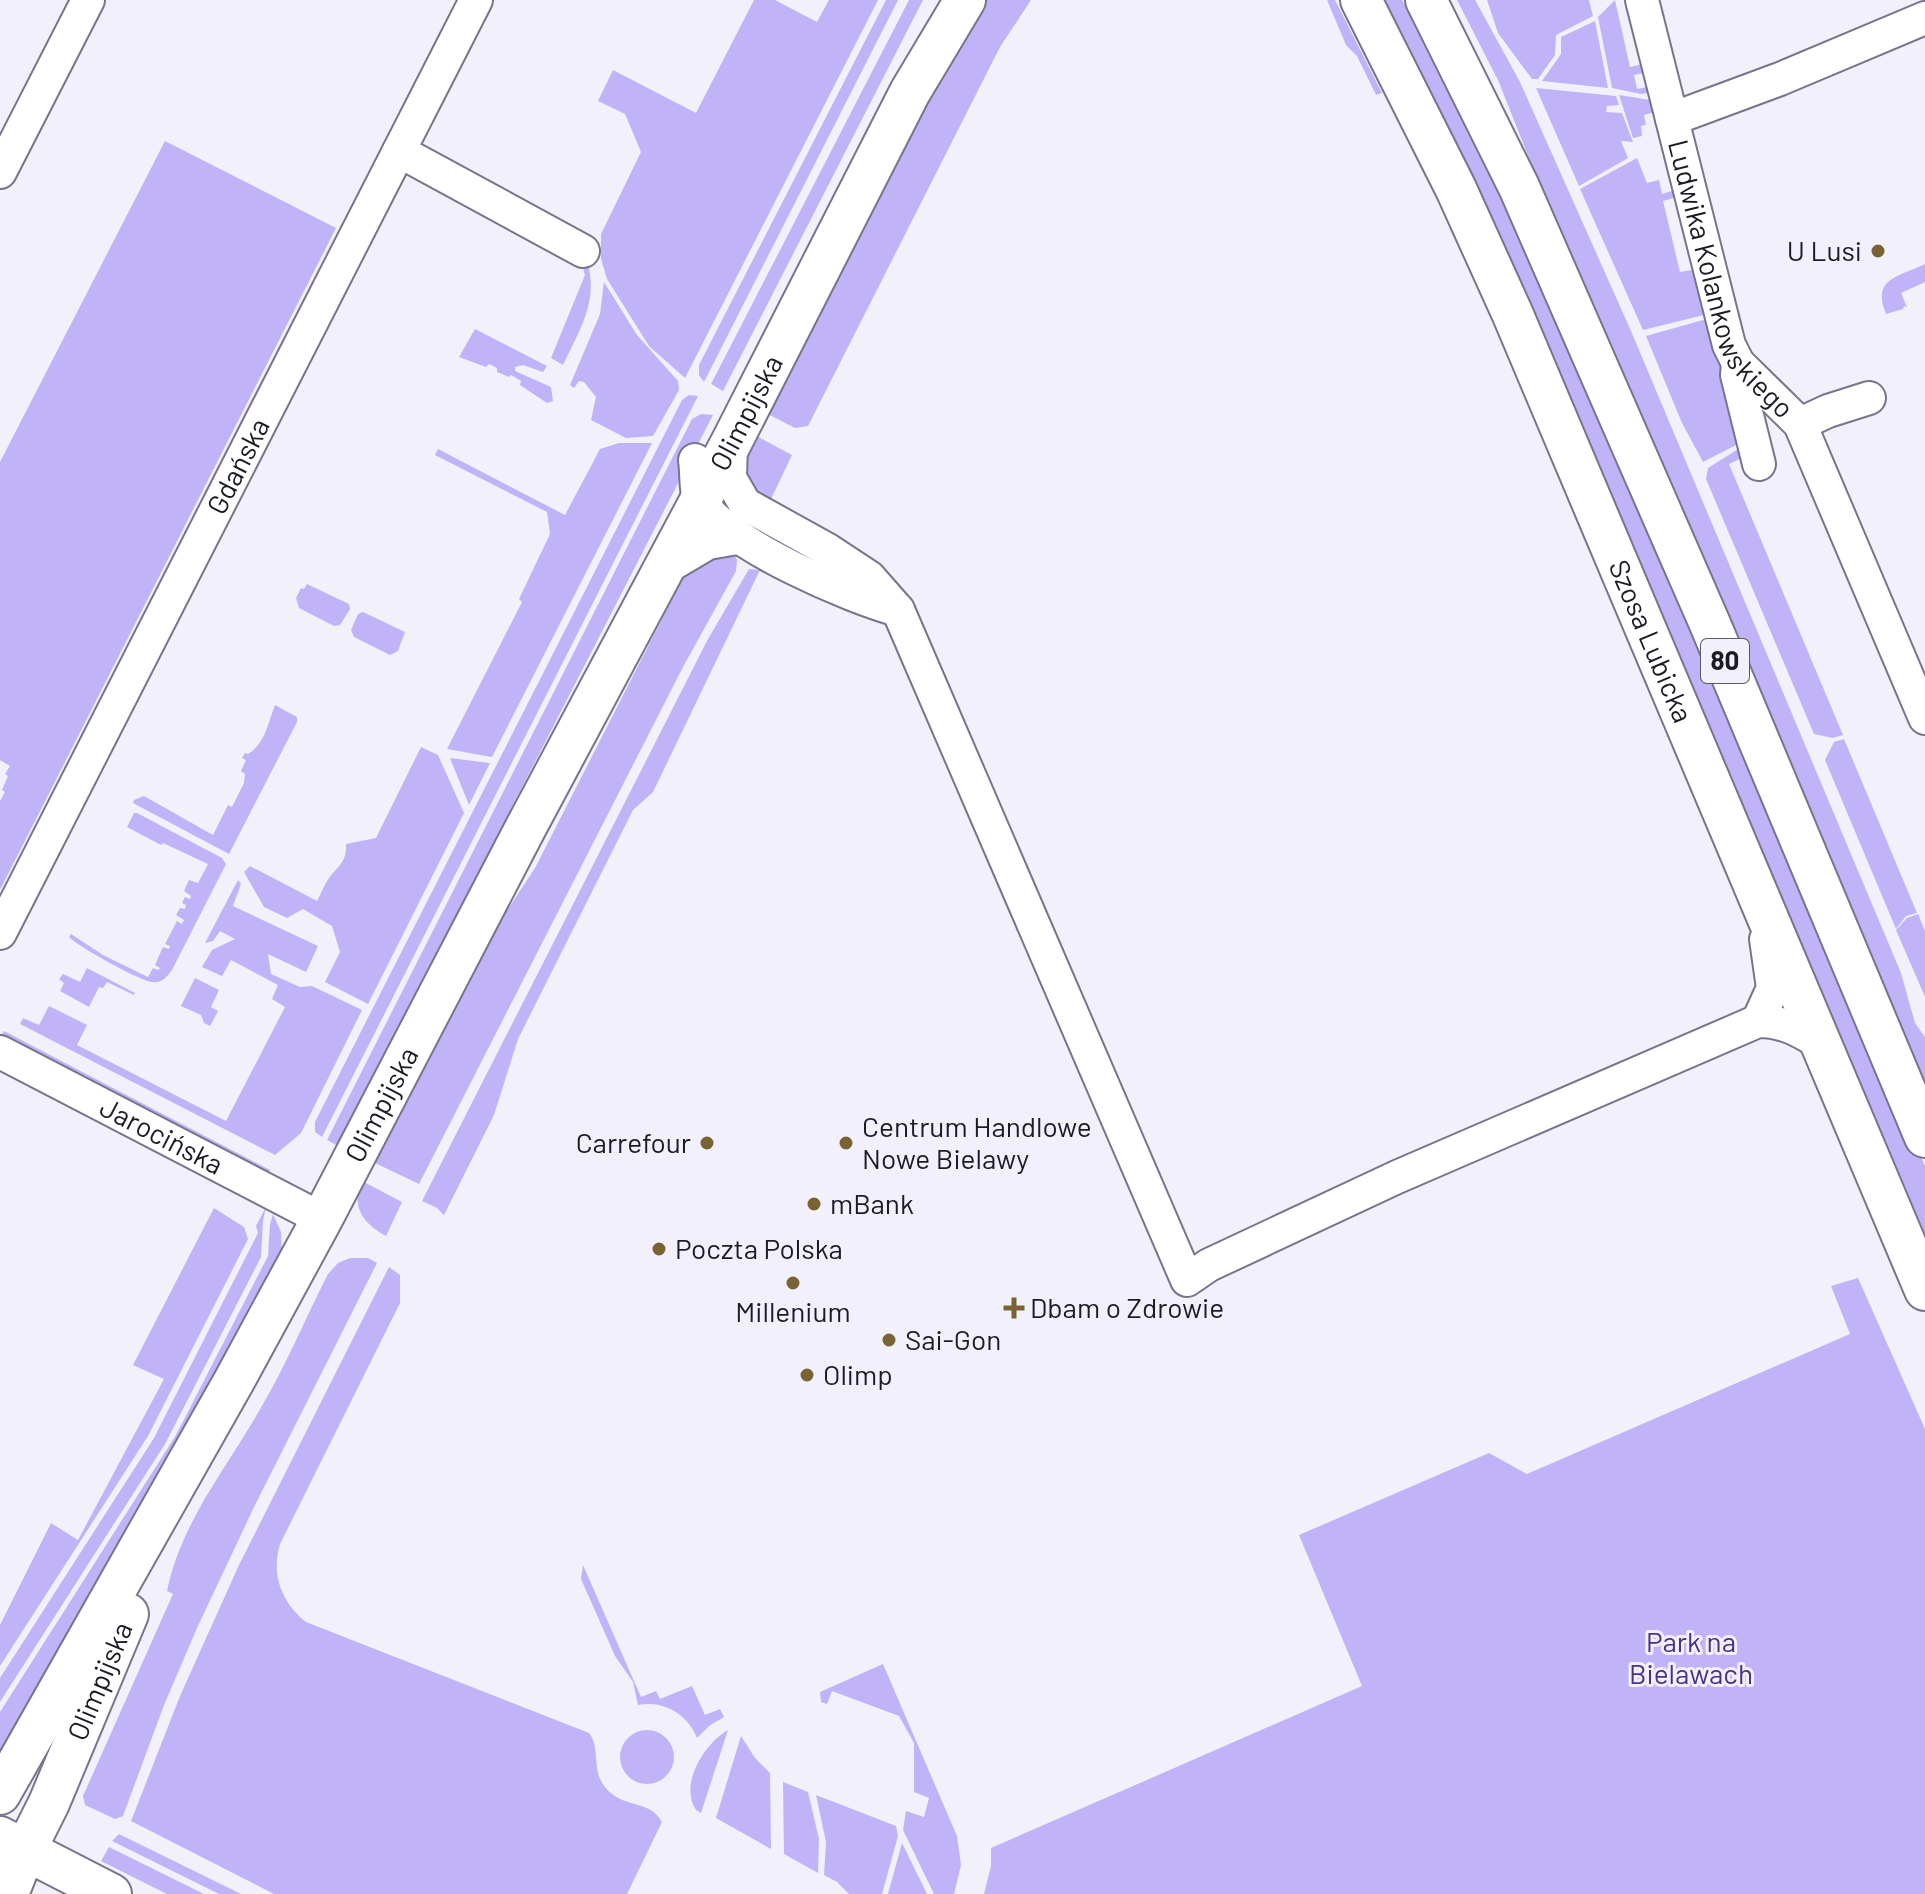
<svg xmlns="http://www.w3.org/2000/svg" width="1925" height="1894" font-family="Barlow,sans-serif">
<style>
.green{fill:#c1b3f8}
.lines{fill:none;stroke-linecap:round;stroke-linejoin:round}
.minor-casing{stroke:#78748c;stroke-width:36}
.major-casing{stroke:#78748c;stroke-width:44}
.minor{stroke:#fff;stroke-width:32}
.major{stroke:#fff;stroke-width:40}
.poi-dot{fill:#7a6333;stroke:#f2f0fb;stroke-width:3}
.labels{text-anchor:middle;stroke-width:6;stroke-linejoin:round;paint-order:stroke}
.shield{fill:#f2f0fb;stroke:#5c5a64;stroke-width:2}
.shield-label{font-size:26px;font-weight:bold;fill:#1c1a23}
.poi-label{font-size:28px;fill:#1c1a23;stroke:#f2f0fb;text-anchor:start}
.street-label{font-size:28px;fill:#1c1a23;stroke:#f2f0fb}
.park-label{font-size:28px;fill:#4b3186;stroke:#f2f0fb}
</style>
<rect width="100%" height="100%" fill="#f2f0fb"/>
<path class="green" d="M754,0H775L817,22L829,0H878L685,378L649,346L607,279L601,259V234L641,152L625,114L598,101L613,70L696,113Z
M886,0H898L704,382L699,375V365Z
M909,0H923L723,391L711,384Z
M975,0H1031L1000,47L808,426L795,428L758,409Z
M1327,0H1335L1382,93L1376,95L1357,56L1346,45Z
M1376,0H1402L1475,144L1535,251L1925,1166V1256Z
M1457,0H1475L1520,82L1631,331L1901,973L1915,1023L1925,1037V1095L1552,216L1498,80Z
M1487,0H1589L1593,16L1556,35L1555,55L1538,79H1532L1498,33Z
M1615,0L1630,67L1647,63L1649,72L1634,75L1637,89L1653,86L1654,92L1641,94L1612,88L1598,17Z
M1595,21L1608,88L1542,81L1561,54V37Z
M1536,88L1616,96L1619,105L1607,106L1606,112L1622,113L1633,142L1621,141L1628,158L1579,186Z
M1619,95L1656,101L1658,111L1644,115L1646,125L1641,126L1642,136L1633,138Z
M165,141L336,228L0,890V801L5,792L2,790L8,776L5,774L10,766L0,760V462Z
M1637,158L1647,183L1659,180L1662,194L1678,189L1680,196L1663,201L1680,272L1698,269L1708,314L1643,330L1580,189Z
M588,264C598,303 579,331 563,365L551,358L585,275L582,265Z
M1925,264V282L1901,293L1907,307L1904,306L1903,309L1886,314C1871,278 1899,277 1925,264Z
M604,282L637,335L678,381L679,390L653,436L626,438L591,420L596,397L584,382L579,381L574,388L570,385L600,314Z
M1710,318L1740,443L1703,462L1682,423L1646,336Z
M475,329L547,366L543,372L523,365L515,367V371L551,387L553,401L547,403L520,385L521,381L511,375L509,377L497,372V368L489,364L486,367L459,357Z
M689,395L698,396L322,1137L315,1132V1122L682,400Z
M701,414L713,415L338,1146L327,1140L692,419Z
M747,431L792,455L771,499L759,502L745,489Z
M619,443H652L492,757L447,749L522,602L519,599L550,534L547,512L435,455L438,449L565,515L600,449Z
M1743,446L1746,456L1729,464L1843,735L1833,738L1814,734L1706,479L1708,468Z
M732,551L737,560L736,571L683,667L419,1184L373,1162L483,947L535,868L688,568L694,561Z
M749,569L760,570L653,792L633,810L518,1039L494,1115L444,1215L437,1208L422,1201L708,639Z
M307,584L349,604L350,609L340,625L334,626L299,608L296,598L301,588L304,589Z
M363,612L405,632L398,651L390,655L354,637L351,630L358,614Z
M275,705L297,717V722L229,854L133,803L134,800L144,796L213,835L228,805L232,807L244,783L245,774L241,771L246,760L242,758L245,753L248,754C266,743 268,722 275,705Z
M1844,739L1917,913L1906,916L1896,929L1825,760L1834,742Z
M421,747L438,755L464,813L368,1004L325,982L340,952L332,926L303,909L287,918L264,907L244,872L250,866L317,901C321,894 324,885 329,878C338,866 347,862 346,844L376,838Z
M450,758L490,763L469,805Z
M134,813H137L222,858L226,864L172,970C167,977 161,984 152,982C138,980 79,947 69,937L71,934L103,955L148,977L153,968L158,970L160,968L155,965L163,947L169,949L170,946L165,944L177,921L182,924L184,920L176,915L180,908L185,909L186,905L182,903L185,897L190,899L191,896L184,891L189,880L198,883L208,864L163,843L161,845L127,827Z
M238,880L241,884L233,906L318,946L306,972L268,954L271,974L300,987L312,986L362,1010L301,1133L275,1155L20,1024L23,1018L39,1025L49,1006L87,1025L77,1045L226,1121L285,1007L272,999L278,985L231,960L222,976L202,967L212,950L235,939L220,931L213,941L205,943Z
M1918,914L1925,931V997L1896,930L1907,918Z
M87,968L135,993L134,995L107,982L103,988L99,987L89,1007L60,991L64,983L59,979L63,974L80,982Z
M195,978L219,990L211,1007L218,1011L210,1026L204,1023L201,1015L181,1006Z
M4,1031L270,1170L268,1175L0,1037Z
M362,1181L402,1202L386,1236C364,1224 350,1207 362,1181Z
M266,1207L263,1221L261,1257L165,1444L0,1702V1678L154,1438L258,1233L256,1226Z
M214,1208L244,1227L248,1239L148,1436L0,1666V1625L51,1523L78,1540L164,1379L133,1365Z
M273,1214L281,1232L282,1258L0,1764V1712L176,1435L268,1256L270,1224Z
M350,1258H368L377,1263L255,1505L197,1628L164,1705L123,1816L115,1819L85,1805L83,1796L173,1594L167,1591C181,1523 225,1470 259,1411C285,1368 305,1319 328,1274L338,1263Z
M389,1267L400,1275V1303L280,1544C271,1574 281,1602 306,1622L589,1733C601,1748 591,1770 605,1787C623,1810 649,1798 662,1822L627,1894H274L131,1821L180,1696L239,1565Z
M1858,1278L1925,1429V1894H984L991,1866V1848L1362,1686L1299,1535L1489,1453L1527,1474L1850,1334L1831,1286Z
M583,1565L641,1697L656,1691L660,1699L692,1686L705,1715L720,1709L724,1717L709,1726L697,1738C688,1714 663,1700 638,1705L633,1682L615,1656L581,1579Z
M883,1664L957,1836L961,1865L954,1894H934L903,1830L906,1811L924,1817L929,1798L914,1792V1743L899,1716L832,1691L827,1704L821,1702L820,1692Z
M728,1730L701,1813L696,1810C679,1784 704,1744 728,1730Z
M620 1757a27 27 0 1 1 54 0a27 27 0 1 1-54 0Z
M741,1736L755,1758L770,1773L771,1849L716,1818Z
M783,1782L808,1792L819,1839L818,1873L784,1854Z
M816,1795L896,1826L898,1836L882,1894H849L837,1882L824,1875L826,1842Z
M119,1834L241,1894H219L112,1841Z
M902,1843L927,1894H888Z
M109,1847L204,1894H167L101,1861Z"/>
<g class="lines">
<defs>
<g id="minor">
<path id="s1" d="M1642,0L1729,345L1738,363L1800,424L1925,718"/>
<path d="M1672,119L1780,79L1925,18"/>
<path d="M399,151L583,251"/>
<path d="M0,172L88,0"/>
<path d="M1738,363L1737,375L1759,464"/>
<path d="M1800,424L1828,411L1869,398"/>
<path d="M731,443L730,478L745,504L828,550L869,577L898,610L1187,1280L1209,1265L1397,1177L1758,1021C1783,1021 1799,1030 1820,1043"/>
<path d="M695,460C697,472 695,493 701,502C728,545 850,597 898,610"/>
<path d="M664,569L708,543L737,538"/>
<path id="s2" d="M0,933L476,0"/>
<path d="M1758,1021L1773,988L1766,939"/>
<path id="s3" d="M0,1052L322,1219"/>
</g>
<g id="major">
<path id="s4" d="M1361,0L1456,189L1513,315L1925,1290"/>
<path d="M1426,0L1519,187L1710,624L1925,1137"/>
<path id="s5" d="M0,1794L234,1381L322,1219L526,827L731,443L910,92L965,0"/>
<path d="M0,1837L111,1894"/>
<path id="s6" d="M8,1894L25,1851L49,1803L128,1614"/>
</g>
</defs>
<use href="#minor" class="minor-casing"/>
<use href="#major" class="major-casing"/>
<use href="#minor" class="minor"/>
<use href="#major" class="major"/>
</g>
<g class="poi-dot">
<circle cx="1878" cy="251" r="8"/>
<circle cx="707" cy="1143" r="8"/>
<circle cx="846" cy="1143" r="8"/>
<circle cx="814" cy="1204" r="8"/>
<circle cx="659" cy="1249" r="8"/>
<circle cx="793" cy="1283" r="8"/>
<path d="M1010 1296h8v8h8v8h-8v8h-8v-8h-8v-8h8z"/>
<circle cx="889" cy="1340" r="8"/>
<circle cx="807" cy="1375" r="8"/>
</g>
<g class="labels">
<rect class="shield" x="1701" y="639" width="48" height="44" rx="6"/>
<g class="shield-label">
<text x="1725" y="670">80</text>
</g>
<g class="poi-label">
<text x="1862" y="261" text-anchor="end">U Lusi</text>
<text x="862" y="1137">Centrum Handlowe<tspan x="862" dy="32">Nowe Bielawy</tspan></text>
<text x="691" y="1153" text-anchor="end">Carrefour</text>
<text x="830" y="1214">mBank</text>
<text x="675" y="1259">Poczta Polska</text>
<text x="1030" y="1318">Dbam o Zdrowie</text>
<text x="793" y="1322" text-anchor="middle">Millenium</text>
<text x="905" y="1350">Sai-Gon</text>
<text x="823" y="1385">Olimp</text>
</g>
<g class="street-label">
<text dy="10" stroke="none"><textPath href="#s1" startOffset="296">Ludwika Kolankowskiego</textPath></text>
<text dy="10" stroke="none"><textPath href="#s5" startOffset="1570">Olimpijska</textPath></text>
<text dy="10" stroke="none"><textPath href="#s2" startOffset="524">Gdańska</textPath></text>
<text dy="10" stroke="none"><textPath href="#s4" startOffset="704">Szosa Lubicka</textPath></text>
<text dy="10" stroke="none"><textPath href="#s5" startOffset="788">Olimpijska</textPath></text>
<text dy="10" stroke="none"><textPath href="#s3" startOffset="182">Jarocińska</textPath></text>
<text dy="10" stroke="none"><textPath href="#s6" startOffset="232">Olimpijska</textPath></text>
</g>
<g class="park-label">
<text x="1691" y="1652">Park na<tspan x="1691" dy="32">Bielawach</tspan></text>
</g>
</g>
</svg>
